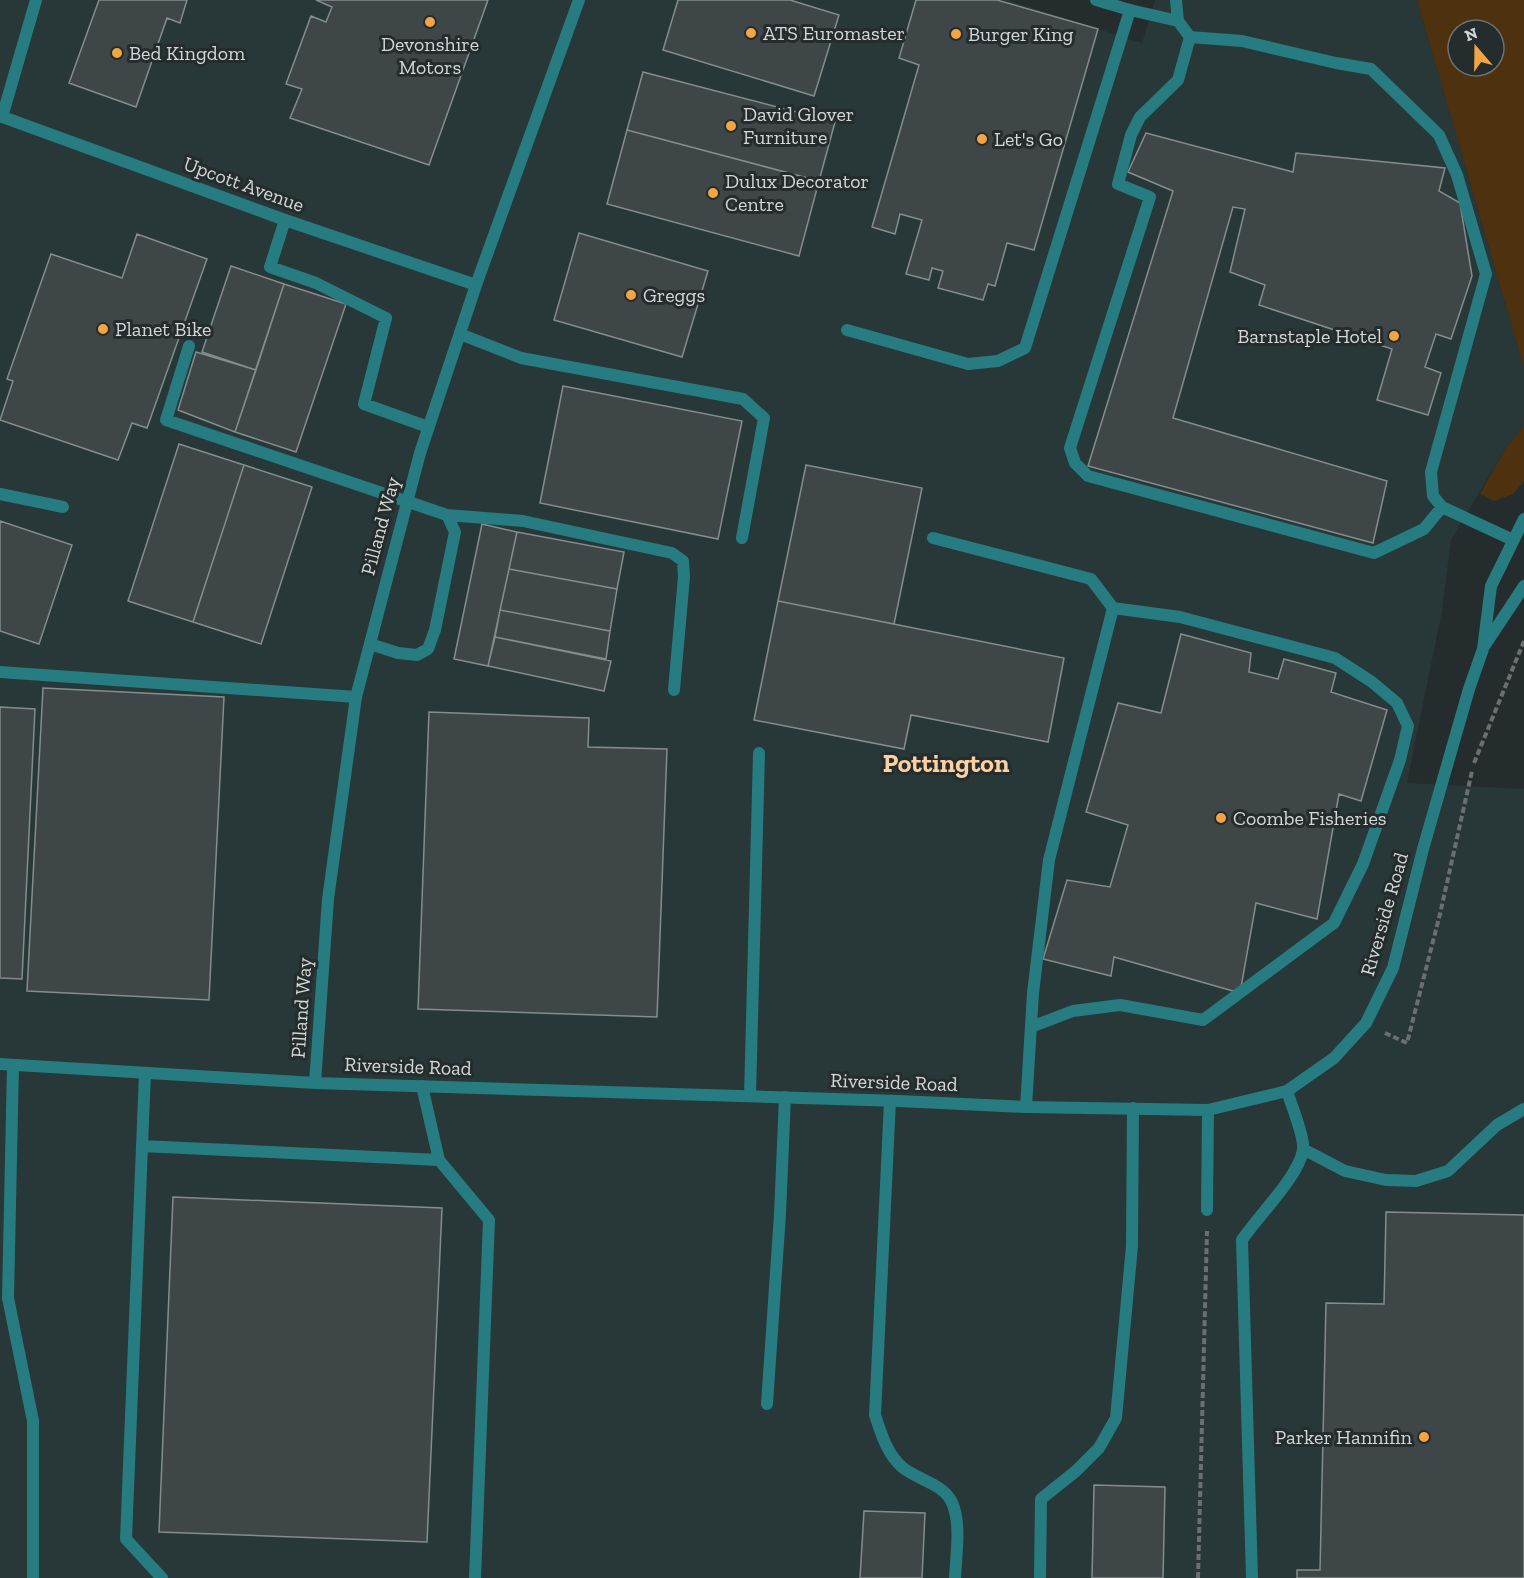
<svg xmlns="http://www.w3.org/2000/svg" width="1524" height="1578" font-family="'Zilla Slab',serif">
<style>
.built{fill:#283737}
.green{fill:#4e320f;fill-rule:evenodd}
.building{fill:#3f4647;stroke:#848d8d;stroke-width:1.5}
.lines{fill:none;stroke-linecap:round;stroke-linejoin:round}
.path{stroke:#6a7071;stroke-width:4;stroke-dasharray:6 3;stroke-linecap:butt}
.lane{stroke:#267c80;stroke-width:12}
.street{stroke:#267c80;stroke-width:12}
.poi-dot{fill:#f3a443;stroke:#252c2d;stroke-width:2}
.labels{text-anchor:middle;stroke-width:6;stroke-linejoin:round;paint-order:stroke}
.poi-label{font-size:20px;fill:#d3d7d7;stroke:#252c2d;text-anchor:start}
.street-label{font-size:20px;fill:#d3d7d7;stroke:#252c2d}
.district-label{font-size:26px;font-weight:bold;fill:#fdd0a0;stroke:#252c2d}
</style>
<rect width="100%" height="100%" fill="#252c2d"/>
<path class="built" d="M0,0H1008L1142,43L1155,0H1417L1524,368V426L1505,449L1451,540L1442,611L1407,783L1524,789V1578H0Z"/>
<path class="green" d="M1417,0H1524V368ZM1458,30H1494V66H1458Z
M1524,426V481L1513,494L1494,501L1480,494L1505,449Z"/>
<path class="building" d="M99,0H187L180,23L167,18L136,107L69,83Z
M316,0H488L429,165L290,118L302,89L286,84L311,16L326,22L332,7Z
M678,0H790L839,15L814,96L663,50Z
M916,0H997L1098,29L1034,250L1007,243L995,286L988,284L983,300L938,288L943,271L932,268L929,280L906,274L922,220L900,214L895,234L872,227L919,65L899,58Z
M643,72L835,122L819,181L627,130Z
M627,130L819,181L799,256L607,204Z
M1146,133L1293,172L1296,153L1445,168L1439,191L1460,203L1472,276L1451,339L1436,334L1425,367L1441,373L1428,415L1377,400L1392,349L1259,305L1265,285L1230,272L1245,209L1233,207L1173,418L1387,481L1373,543L1088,466L1173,191L1128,172Z
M579,233L708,271L682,357L554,320Z
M137,234L207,259L147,428L132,423L118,460L0,420L13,381L7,379L51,254L122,278Z
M231,266L284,284L256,370L202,352Z
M284,284L346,304L296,452L235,432Z
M196,352L256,370L235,432L178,410Z
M563,386L742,421L718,539L540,503Z
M179,444L244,465L193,622L128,601Z
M244,465L312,487L261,644L193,622Z
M806,465L922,488L894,624L778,601Z
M0,521L72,545L39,644L0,631Z
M482,524L517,532L488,666L454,659Z
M517,532L624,552L617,589L509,569Z
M509,569L617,589L610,631L500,610Z
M778,601L1064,658L1048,742L911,715L904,749L754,720Z
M500,610L610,631L606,659L495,637Z
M1181,634L1251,653L1249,672L1278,679L1284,659L1336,673L1331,692L1387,710L1361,801L1339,794L1317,919L1256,903L1240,993L1114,957L1111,976L1043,959L1067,880L1110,887L1128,825L1086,812L1118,703L1161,713Z
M495,637L611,661L604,691L488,666Z
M43,688L224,697L209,1000L27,991Z
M0,707L35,709L22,979L0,978Z
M429,712L589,718L588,747L667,749L657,1017L418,1009Z
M173,1197L442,1208L427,1542L159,1532Z
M1386,1212L1524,1215V1578H1297V1570H1320L1326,1303L1384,1304Z
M1094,1485L1165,1487L1163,1578H1092Z
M864,1511L925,1513L922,1578H860Z"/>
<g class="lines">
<path class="path" d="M1474,763L1524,641
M1385,1033L1407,1043L1440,914L1472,771
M1198,1578L1207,1231"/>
<path class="lane" d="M1176,0L1178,21L1190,37
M285,220L270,267L316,283L386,318L364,404L428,427
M847,330L968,364L998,361L1025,348L1130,10L1178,21
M460,334L521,358L743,399L764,418L742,538
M189,346L166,420L447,515L455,532L435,630L428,649L417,655L398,653L370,644
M0,494L63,507
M1442,507L1424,529L1374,553L1088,476L1075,463L1070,448L1150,197L1118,184L1131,135L1140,117L1178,80L1190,37L1242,41L1336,63L1371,69L1439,135L1457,175L1486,274L1431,472L1433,496L1442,507L1513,540
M447,515L523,521L672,553L683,561L684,577L674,690
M933,538L1091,579L1113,608L1180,617L1335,658L1372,682L1397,703L1408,726L1400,760L1363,864L1334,923L1203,1020L1120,1005L1073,1011L1031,1027
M0,672L356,697
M13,1065L8,1298L33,1421V1578
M145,1073L126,1539L162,1578
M422,1086L439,1160L489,1220L475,1578
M750,1096L759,753
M890,1101L875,1415C881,1433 887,1454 902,1467C917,1480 946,1484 953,1505C961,1526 956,1555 955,1578
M1026,1107L1033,993L1049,860L1113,608
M142,1146L439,1160
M1303,1149L1345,1171L1386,1180L1416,1181L1448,1171L1497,1125L1524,1109
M1207,1210L1208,1110
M767,1404L780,1214L785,1097
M1040,1578L1041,1499L1076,1471L1099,1448L1116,1418L1132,1246L1133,1108
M1252,1578L1242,1240C1258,1216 1299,1176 1303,1150C1305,1138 1291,1104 1287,1091"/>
<path class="street" d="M1096,0L1130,10
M0,116L285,220L476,285
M2,117L36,0
M1485,645L1524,586
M0,1064L315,1083L899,1101L1026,1107L1208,1110L1287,1091L1334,1058L1366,1023L1393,968L1423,849L1469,689L1483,649L1491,586L1524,519
M315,1083L328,899L356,697L420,453L476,285L579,0"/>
</g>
<g class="poi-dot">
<circle cx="430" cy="22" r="6"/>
<circle cx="751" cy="33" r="6"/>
<circle cx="956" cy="34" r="6"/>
<circle cx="117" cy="53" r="6"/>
<circle cx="731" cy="126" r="6"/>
<circle cx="982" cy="139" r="6"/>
<circle cx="713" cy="193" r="6"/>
<circle cx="631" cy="295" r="6"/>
<circle cx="103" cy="329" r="6"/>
<circle cx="1394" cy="336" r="6"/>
<circle cx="1221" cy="818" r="6"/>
<circle cx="1424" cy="1437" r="6"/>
</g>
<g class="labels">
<g class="poi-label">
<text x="763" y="40">ATS Euromaster</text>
<text x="968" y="41">Burger King</text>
<text x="430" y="51" text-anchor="middle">Devonshire<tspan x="430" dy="23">Motors</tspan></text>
<text x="129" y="60">Bed Kingdom</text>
<text x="743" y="121">David Glover<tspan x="743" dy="23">Furniture</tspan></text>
<text x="994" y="146">Let's Go</text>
<text x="725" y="188">Dulux Decorator<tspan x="725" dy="23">Centre</tspan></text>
<text x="643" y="302">Greggs</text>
<text x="115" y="336">Planet Bike</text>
<text x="1382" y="343" text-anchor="end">Barnstaple Hotel</text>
<text x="1233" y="825">Coombe Fisheries</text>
<text x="1412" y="1444" text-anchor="end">Parker Hannifin</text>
</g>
<g class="street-label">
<text transform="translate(244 184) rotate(20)" y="7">Upcott Avenue</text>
<text transform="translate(380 526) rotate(-75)" y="7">Pilland Way</text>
<text transform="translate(1384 914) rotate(-74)" y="7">Riverside Road</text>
<text transform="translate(301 1008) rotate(-86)" y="7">Pilland Way</text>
<text transform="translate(408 1066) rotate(2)" y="7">Riverside Road</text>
<text transform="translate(894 1082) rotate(2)" y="7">Riverside Road</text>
</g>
<g class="district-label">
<text x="946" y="772">Pottington</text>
</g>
</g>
<g transform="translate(1476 48) rotate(340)"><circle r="28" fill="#252c2d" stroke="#6b7071" stroke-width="1.5"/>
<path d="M0-4.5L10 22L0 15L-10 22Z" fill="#f3a443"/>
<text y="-9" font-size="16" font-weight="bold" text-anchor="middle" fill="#d3d7d7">N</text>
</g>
</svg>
